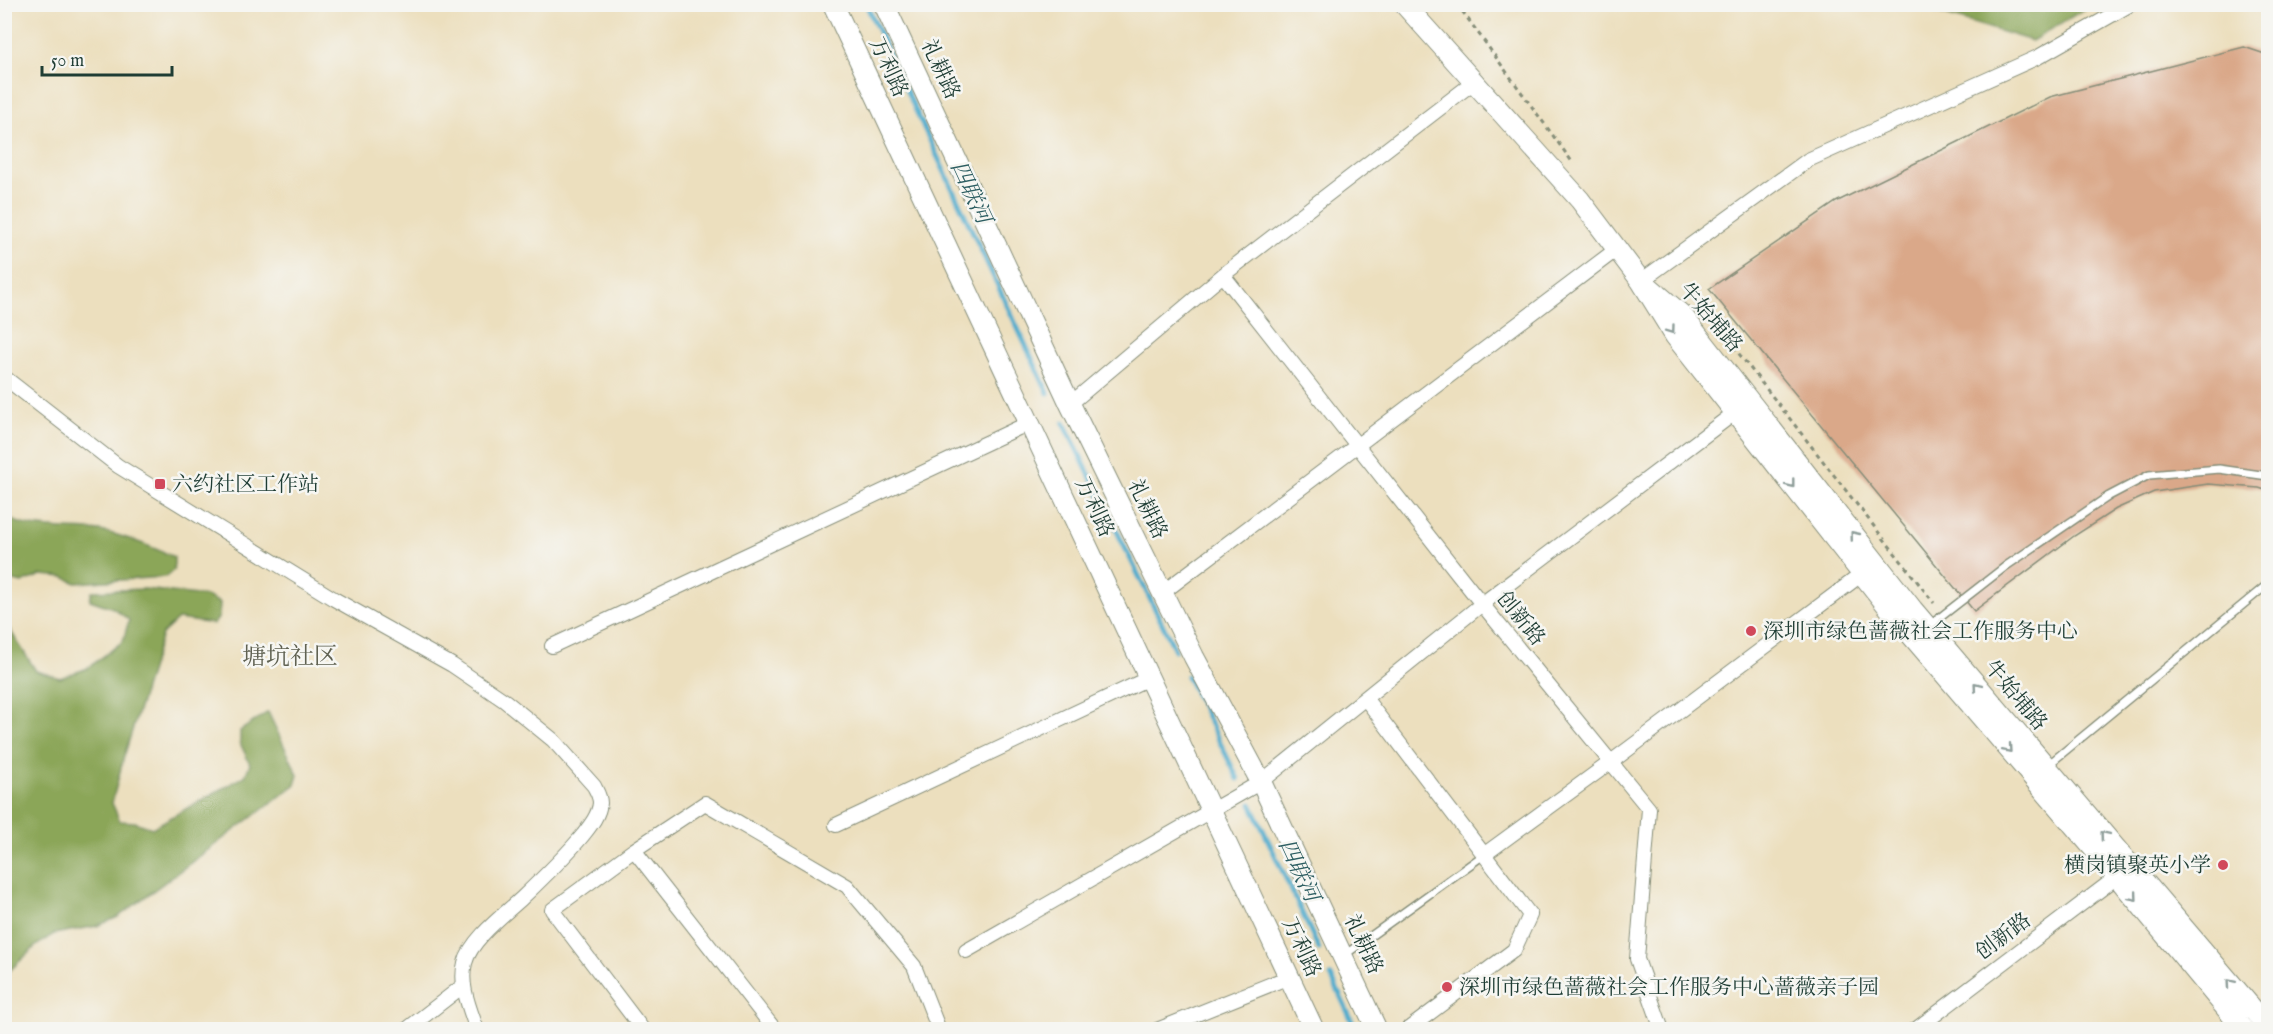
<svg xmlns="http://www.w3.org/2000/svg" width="2273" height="1034" font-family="'IM FELL English','Noto Serif SC',serif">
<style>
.forest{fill:#8ba659;stroke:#557246;stroke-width:1.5}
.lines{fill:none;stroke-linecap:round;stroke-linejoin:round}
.stream{stroke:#4eaccd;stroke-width:5}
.building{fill:#daa889}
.lane-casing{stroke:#868e79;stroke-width:10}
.street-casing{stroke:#868e79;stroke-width:16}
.secondary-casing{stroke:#868e79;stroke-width:22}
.path{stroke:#868e79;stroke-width:3;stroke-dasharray:4.5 4.5;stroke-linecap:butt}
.lane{stroke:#fff;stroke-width:7}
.street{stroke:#fff;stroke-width:14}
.secondary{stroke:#fff;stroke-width:20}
.oneway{stroke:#8f9e9a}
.poi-dot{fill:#d1495b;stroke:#f6f6f2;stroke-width:2}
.labels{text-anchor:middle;stroke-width:5;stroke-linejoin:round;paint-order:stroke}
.street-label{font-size:21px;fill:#1f3d34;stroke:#f6f6f2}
.poi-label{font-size:21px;fill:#1f3d34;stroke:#f6f6f2;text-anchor:start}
.water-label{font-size:22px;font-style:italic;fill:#2d5e62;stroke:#f6f6f2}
.quarter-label{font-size:24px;fill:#606252;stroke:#f6f6f2}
</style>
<rect width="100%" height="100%" fill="#f6f6f2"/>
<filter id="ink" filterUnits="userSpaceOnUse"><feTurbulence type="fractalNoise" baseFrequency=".0167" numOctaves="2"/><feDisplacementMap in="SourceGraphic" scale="12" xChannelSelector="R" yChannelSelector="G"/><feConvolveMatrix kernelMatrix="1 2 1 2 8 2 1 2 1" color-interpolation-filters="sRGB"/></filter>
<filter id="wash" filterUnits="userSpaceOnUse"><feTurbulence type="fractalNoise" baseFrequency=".008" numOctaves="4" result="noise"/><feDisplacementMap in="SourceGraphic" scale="24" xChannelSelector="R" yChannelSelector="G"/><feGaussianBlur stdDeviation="1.35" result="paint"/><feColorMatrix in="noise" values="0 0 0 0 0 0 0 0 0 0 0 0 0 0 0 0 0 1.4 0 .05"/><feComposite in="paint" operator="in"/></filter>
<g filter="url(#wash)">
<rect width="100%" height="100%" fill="#ecdfbe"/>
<path class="forest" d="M1913,5H2091L2032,41Z
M4,515C27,533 71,527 100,531C124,535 152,547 174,557V570L165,577L76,583L64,577L41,575L22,583L5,579Z
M145,589L206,596L220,603L219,617L214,624L178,619L162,634L123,760L112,803L120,821L135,822L152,828L245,776L250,764L240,743V731L268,712L298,775L295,785L118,917L97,926L54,934L36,946L5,975V622L36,671L60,678L88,668L123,641L129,620L113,608L90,600L92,591Z"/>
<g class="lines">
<path class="stream" d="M866,4L1048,393
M1064,423L1175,650
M1187,676L1238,779
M1251,804L1319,949
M1331,976L1356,1030"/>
</g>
<g id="blocks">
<path class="building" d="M2244,47L2268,55V491L2259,488L2208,484L2154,492L2116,509L2074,536L1974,611L1709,289L1836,202L2050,97Z"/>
</g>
</g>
<g filter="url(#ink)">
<use href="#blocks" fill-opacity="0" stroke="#868e79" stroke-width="1.5"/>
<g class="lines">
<defs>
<path id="lane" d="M1929,626L2006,566L2109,496L2149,475L2219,469L2268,476
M2048,765L2268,584
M1343,956L1485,854"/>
<path id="street" d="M1223,275L1482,604L1649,809L1637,959L1662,1030
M1641,281L1808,160L2038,57L2131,4
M4,377L118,466L334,599L452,665L505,701L553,740L594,786C597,792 600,796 600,803C599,815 590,826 583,835C564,858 543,878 522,898C505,914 471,939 465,963C459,985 470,1009 477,1030
M1070,404L1223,275L1474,82
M1162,593L1617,249
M552,646L1029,423
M1365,698L1530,915L1514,950L1407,1030
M836,825L1149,678
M634,850L775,1030
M1485,854L1611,762L1862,574
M966,951L1261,782L1482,604L1741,408
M406,1030L464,985
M643,1030L552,910L634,850L705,803L847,886L914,966L939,1030
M1157,1030L1289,977
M1915,1030L2117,877"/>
<path id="secondary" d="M833,4L1314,1030
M884,4L1070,404L1194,657L1261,782L1377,1030
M1404,4L1580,200L1641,281L1675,336L1900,622L2100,856L2244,1030
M1647,285L1682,315L1913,610L2268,1027"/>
</defs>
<use href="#lane" class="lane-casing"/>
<use href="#street" class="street-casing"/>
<use href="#secondary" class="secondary-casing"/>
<path class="path" d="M1457,4L1573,163
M1700,304L1934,603"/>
<use href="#lane" class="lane"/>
<use href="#street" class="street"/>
<use href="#secondary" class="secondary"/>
</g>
<defs><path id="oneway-chevron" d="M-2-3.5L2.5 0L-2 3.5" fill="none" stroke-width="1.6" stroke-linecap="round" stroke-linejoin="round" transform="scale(1.5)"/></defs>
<g class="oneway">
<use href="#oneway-chevron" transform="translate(1671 330) rotate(54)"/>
<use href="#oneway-chevron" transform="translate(1791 484) rotate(52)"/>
<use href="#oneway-chevron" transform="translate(1854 535) rotate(-129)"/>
<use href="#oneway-chevron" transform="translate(1977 686) rotate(-130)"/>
<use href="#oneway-chevron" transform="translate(2008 749) rotate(49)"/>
<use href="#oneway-chevron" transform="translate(2104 835) rotate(-130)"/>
<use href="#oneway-chevron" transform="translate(2134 897) rotate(50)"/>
<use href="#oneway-chevron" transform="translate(2230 983) rotate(-131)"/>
</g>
</g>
<g class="poi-dot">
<rect x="154" y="478" width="12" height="12" rx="3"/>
<circle cx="1751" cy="631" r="6"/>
<circle cx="2223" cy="865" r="6"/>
<circle cx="1447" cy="987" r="6"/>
</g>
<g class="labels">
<g class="street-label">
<text transform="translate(889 67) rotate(65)" y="7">万利路</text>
<text transform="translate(941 69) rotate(65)" y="7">礼耕路</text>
<text transform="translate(1711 317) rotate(49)" y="7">牛始埔路</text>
<text transform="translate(1095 507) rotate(65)" y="7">万利路</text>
<text transform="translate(1148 509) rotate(64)" y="7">礼耕路</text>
<text transform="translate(1521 618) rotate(51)" y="7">创新路</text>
<text transform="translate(2016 695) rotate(50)" y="7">牛始埔路</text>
<text transform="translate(2003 936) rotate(-37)" y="7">创新路</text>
<text transform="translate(1364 944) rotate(65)" y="7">礼耕路</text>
<text transform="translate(1302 947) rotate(65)" y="7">万利路</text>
</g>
<g class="poi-label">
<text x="172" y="491">六约社区工作站</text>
<text x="1763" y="638">深圳市绿色蔷薇社会工作服务中心</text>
<text x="2211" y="872" text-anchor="end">横岗镇聚英小学</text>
<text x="1459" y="994">深圳市绿色蔷薇社会工作服务中心蔷薇亲子园</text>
</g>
<g class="water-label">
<text transform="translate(972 192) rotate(65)" y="8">四联河</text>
<text transform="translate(1300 870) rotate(65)" y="8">四联河</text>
</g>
<g class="quarter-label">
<text x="290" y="664">塘坑社区</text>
</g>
</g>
<rect width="2273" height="1034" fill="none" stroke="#f6f6f2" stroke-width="24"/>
<path d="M42 66v9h130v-9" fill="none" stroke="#1f3d34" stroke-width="3"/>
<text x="51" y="66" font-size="18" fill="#1f3d34" stroke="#f6f6f2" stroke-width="4.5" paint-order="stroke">50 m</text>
</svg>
